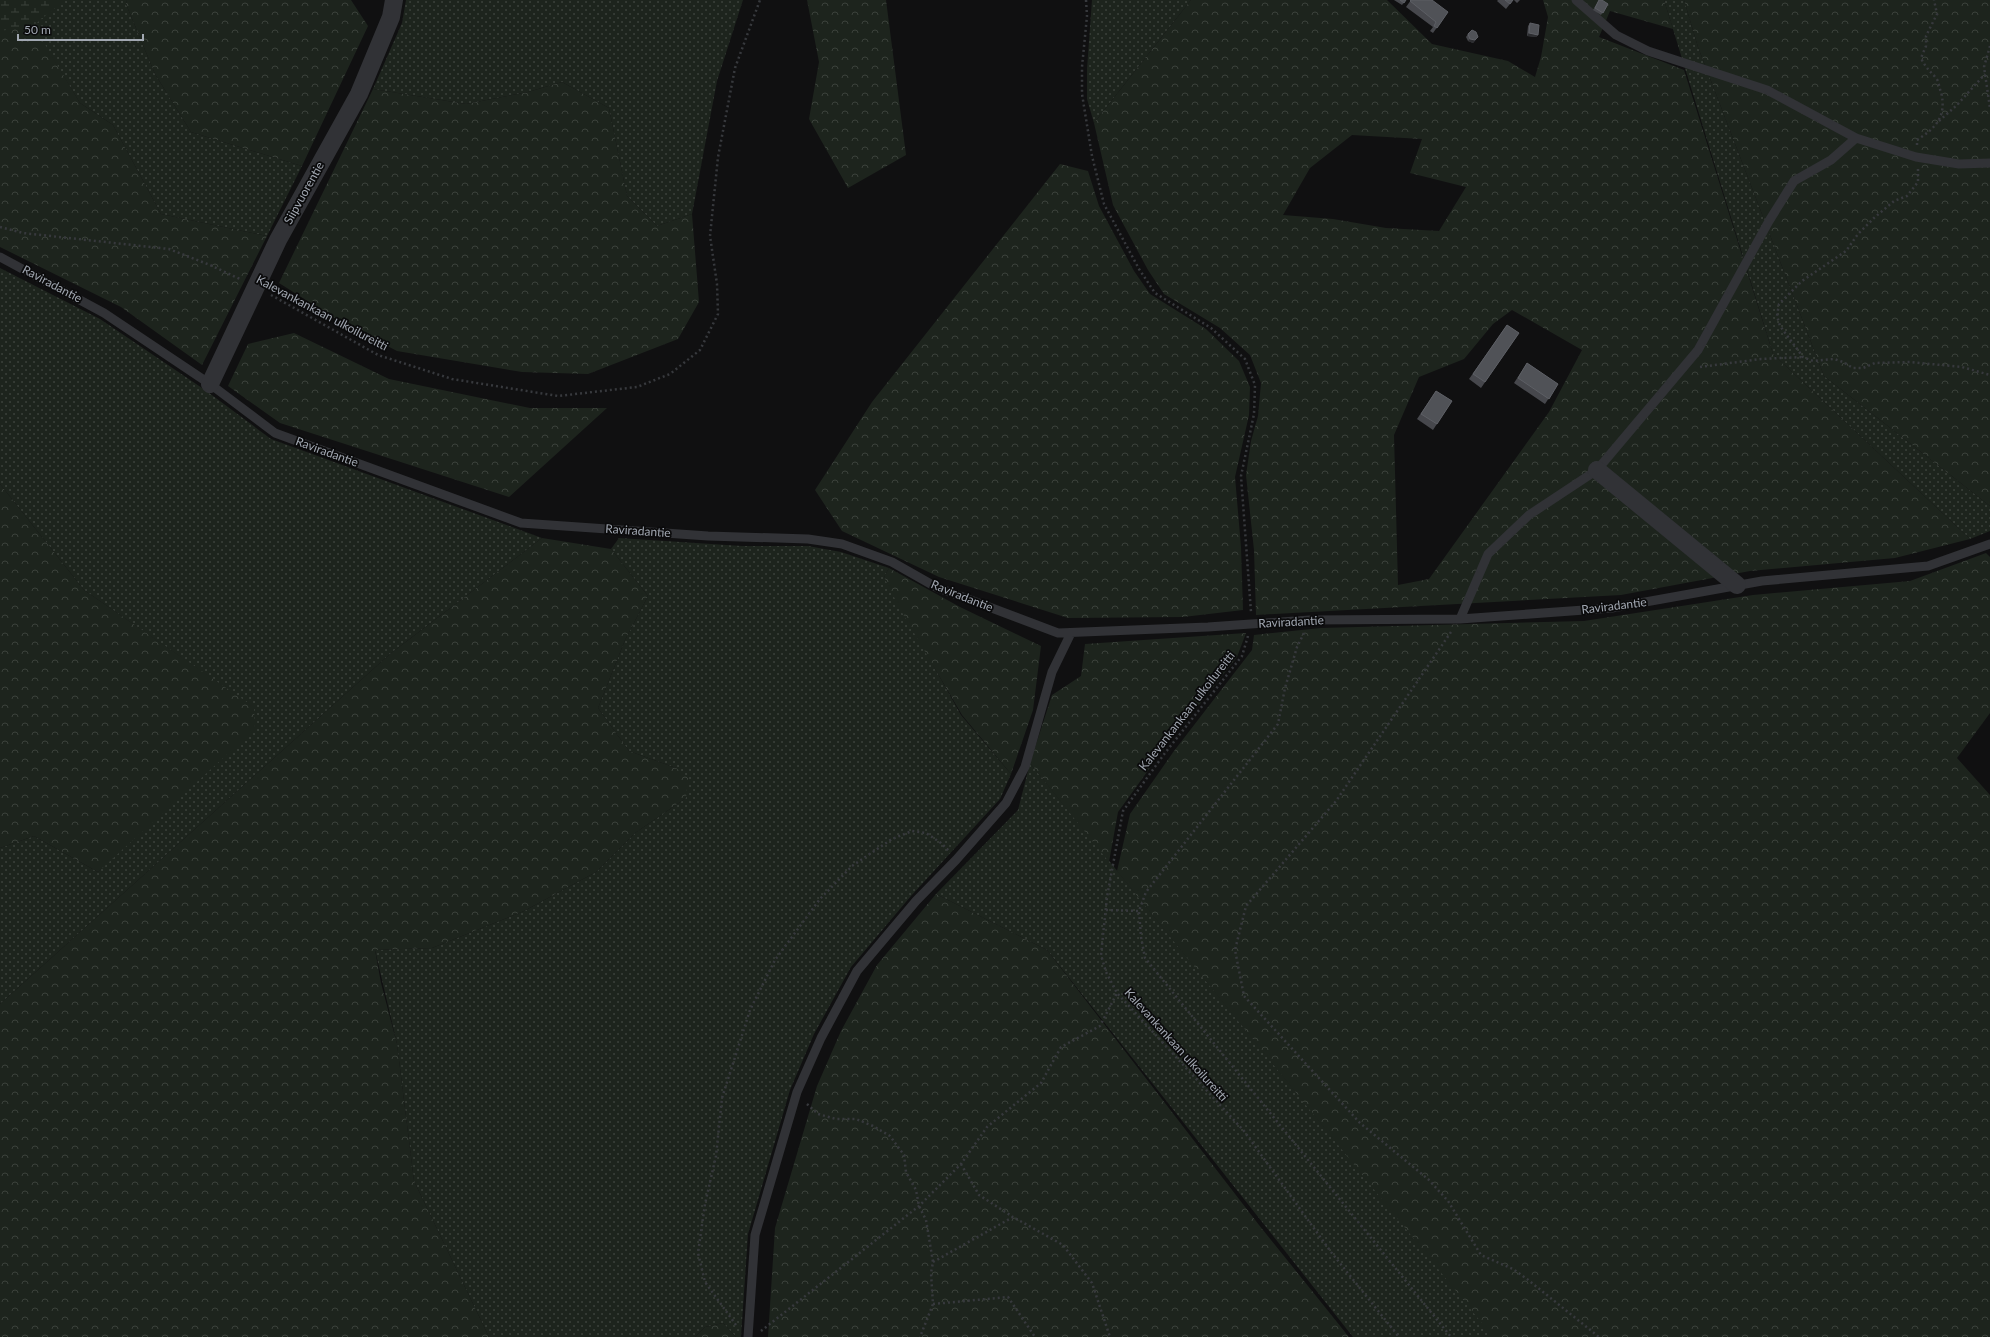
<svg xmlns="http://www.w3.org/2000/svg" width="1990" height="1337" font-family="Lato,sans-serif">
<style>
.grass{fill:url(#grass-dots)}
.forest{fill:url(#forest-crowns);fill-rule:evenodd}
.wetland{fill:url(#wetland-marsh)}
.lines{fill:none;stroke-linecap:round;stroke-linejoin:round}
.path{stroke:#37393d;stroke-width:2.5;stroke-dasharray:2 3;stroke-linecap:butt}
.lane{stroke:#313236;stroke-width:9}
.street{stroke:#313236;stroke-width:18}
.wall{fill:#46474c}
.shaded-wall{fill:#2c2d30}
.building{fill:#505257;stroke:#5d5f65}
.labels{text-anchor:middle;stroke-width:3.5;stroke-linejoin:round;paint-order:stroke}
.street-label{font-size:12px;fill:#a2a8b2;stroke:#0b0b0c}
</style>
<defs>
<pattern id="grass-dots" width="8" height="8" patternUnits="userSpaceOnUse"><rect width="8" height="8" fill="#1d241d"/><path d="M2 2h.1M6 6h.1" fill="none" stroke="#3b413b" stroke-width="1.8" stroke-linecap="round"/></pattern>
<pattern id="forest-crowns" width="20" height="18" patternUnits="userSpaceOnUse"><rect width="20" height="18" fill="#1d241d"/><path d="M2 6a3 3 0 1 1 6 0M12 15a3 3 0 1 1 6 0" fill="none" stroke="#3b413b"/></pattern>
<pattern id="wetland-marsh" width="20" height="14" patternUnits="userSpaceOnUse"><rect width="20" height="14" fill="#1d241d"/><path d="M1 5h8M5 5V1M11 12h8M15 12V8" fill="none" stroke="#3b413b"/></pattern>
</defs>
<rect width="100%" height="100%" fill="#101011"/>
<path class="grass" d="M43,0H127L126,4L155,74L191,132L302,166L267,236L161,214L113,125L80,103L33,26Z
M406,0H743L717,81L692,214L657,226L627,196L609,108L562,82L528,92L466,104L373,89L402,23Z
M1092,0H1191L1094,123L1087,99V69Z
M1664,0H1684L1698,47L1824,376L1990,506V531L1970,539L1773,354Z
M0,268L100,319L205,390L271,439L542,538L390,654L0,1004V848L34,836L98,872L253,707L84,590L0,484Z
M619,538L742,546H808L841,552L889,568L884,577L961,715L1011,774L1000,799L911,896L851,967L814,1034L790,1090L748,1234L741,1337H736L723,1323L705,1327L695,1337H489L414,1181L397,1044L375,950L432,948L524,911L596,872L635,833L686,798L676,768L629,751L598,708L625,640L648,596L611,549Z
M1030,763L1494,1337H1353L1047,950L936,894L1018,810Z"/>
<path class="forest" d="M0,0H43L34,26L80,103L113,125L161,214L267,236L202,365L121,307L0,247Z
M127,0H351L368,26L302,166L191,132L155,74L126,4Z
M807,0H886L906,155L848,188L809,119L819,62Z
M1191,0H1387L1432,44L1508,61L1535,77L1541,57L1548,17L1543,0H1664L1673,29L1610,11L1599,37L1684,70L1773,354L1970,539L1895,558L1750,571L1621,595L1256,615L1254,550L1246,475L1251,441L1258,416L1261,383L1250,355L1220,328L1164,294L1148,270L1113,205L1094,123ZM1352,135L1422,139L1410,173L1466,187L1439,231L1386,228L1333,219L1283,215L1310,168ZM1512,310L1582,350L1549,412L1429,579L1398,585L1394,435L1419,377L1464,359L1493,324Z
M1684,0H1990V506L1824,376L1698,47Z
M562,82L609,108L627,196L657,226L692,214L699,302L678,339L588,374L522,372L397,351L336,319L279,283L373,89L466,104L528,92Z
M1060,164L1088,171L1099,206L1134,271L1150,294L1206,329L1239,361L1250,387L1249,415L1235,477L1241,547L1243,610L1183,617L1068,618L939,577L842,531L815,490L872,402Z
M294,333L389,379L530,408H607L509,497L280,423L228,386L248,344Z
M0,484L84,590L254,707L255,729L98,872L34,836L0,848Z
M542,538L611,549L648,596L625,640L598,708L629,751L676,768L688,778L686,798L635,833L596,872L524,911L432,948L375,950L381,983L397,1044L414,1181L489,1337H0V1004L390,654Z
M1986,553L1990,557V713L1957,758L1990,795V1337H1493L1117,871L1130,814L1174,751L1252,650L1254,635L1321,628L1584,621L1753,595L1910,581Z
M889,568L960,607L1041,646L1033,710L1011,774L962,715L900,609L884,577Z
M1246,633L1237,657L1160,754L1118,812L1109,862L1030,763L1052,695L1081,676L1085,644Z
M936,894L1047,950L1259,1225L1349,1337H768L775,1228L817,1086L841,1031L877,965Z
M723,1323L736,1337H695L705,1327Z"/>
<path class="wetland" d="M0,0H65L33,26L0,31Z"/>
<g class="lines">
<path class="path" d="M1086,0L1087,16L1082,67V94L1092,156L1104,204L1139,269L1155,293L1211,328L1245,359L1255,385L1254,414L1241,476L1251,612
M1990,46L1984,67L1990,108
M1939,121L1957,105L1985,74
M1917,145V140C1936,128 1947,116 1941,92C1939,88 1939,81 1936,78C1930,71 1925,67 1921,58L1926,46V36L1937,14L1934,0
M1918,169V182L1907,196L1894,201L1874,218L1858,234L1846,251L1802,281L1779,304L1777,316L1780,326L1803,357L1813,361L1834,359L1843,362L1853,368H1863L1875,363L1910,362L1962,367L1990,375
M0,227L23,233L169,249L210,265L242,280
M271,295L378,355L452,379L558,396L637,387L670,374L700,350L718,314L717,284L710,236L718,157L735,68L760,0
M1700,367L1761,359L1803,357
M1451,632L1336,801L1246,906L1235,950L1244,996L1360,1123L1429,1180L1448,1201L1481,1255L1513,1269L1527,1279L1599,1337
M1304,633L1297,647L1285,688L1278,724L1146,892L1139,911L1141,937L1145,958L1451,1337
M1248,636L1242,656L1165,753L1123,811L1107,897L1101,955L1106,972L1117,993L1244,1131L1331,1252L1399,1337
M1106,910L1139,911
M807,1104L818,1114L836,1119H856L873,1126L890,1136L904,1155L906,1172L916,1190L919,1206L926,1220L933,1262L931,1273L933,1304L920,1337
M961,1164L979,1195L1013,1217
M933,1262L1013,1217L1063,1245L1092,1283L1110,1337
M933,1304L1008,1297L1035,1337
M736,1325L705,1282L698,1253L705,1204L716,1156L722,1098L750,1010L775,960L820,899L852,866L892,839L912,831L926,833L941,843L949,851
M761,1331L919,1206L961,1164L987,1127L1041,1083L1061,1047L1100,1026L1117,993"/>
<path class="lane" d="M1576,0L1616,35L1648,51L1767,90L1856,138L1916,157L1959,164L1990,163
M0,257L104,313L210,384L275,433L521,523L708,536L808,539L842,544L892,562L936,587L1058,633L1208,627L1310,620L1460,619L1612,608L1762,581L1928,566L1990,544
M1460,619L1488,554L1529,515L1597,470L1698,350L1769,221L1794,181L1831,160L1856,138
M748,1337L755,1235L797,1092L821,1038L857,971L916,901L956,860L1006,803L1025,767L1052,672L1071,633"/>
<path class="street" d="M210,384L278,240L359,94L391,17L394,0
M1597,470L1737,585"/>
</g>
<path class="wall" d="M1394,0H1406L1402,5Z
M1411,0L1448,12L1433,33L1430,31L1433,27L1406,7Z
M1498,0H1513L1506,9L1497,1Z
M1514,0H1520L1517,3Z
M1599,0L1608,4L1601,15L1593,10Z
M1530,23L1538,35L1536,37L1527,36L1528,26Z
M1468,34L1478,37L1473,43L1468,41L1466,37Z
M1507,325L1519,333L1481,388L1469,379Z
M1527,363L1558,384L1545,404L1514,383Z
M1436,391L1452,401L1433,430L1417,419Z"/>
<path class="shaded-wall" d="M1529,33L1538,35L1536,37L1527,36Z
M1478,37L1473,43L1468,41L1470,39Z"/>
<path class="building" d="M1400,0H1406L1404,3Z
M1411,0H1432L1448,12L1437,28L1434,26L1436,22L1410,1Z
M1505,0H1513L1510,4Z
M1599,0H1602L1608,4L1603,13L1595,8Z
M1530,23L1539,25L1538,35L1529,33Z
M1472,30L1476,32L1478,37L1475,40L1470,39L1468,34Z
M1507,325L1519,333L1485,382L1473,374Z
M1527,363L1558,384L1549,399L1518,378Z
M1436,391L1452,401L1437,424L1421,414Z"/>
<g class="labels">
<g class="street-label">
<text transform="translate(304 193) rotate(-61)" y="4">Siipvuorentie</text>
<text transform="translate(52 284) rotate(28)" y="4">Raviradantie</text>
<text transform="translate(322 313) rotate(28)" y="4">Kalevankankaan ulkoilureitti</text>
<text transform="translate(327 452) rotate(20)" y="4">Raviradantie</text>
<text transform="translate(638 531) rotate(4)" y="4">Raviradantie</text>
<text transform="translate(962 596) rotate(22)" y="4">Raviradantie</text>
<text transform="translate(1614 606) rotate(-7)" y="4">Raviradantie</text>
<text transform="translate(1291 622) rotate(-3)" y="4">Raviradantie</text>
<text transform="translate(1187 711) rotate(-52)" y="4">Kalevankankaan ulkoilureitti</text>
<text transform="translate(1176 1045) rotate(48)" y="4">Kalevankankaan ulkoilureitti</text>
</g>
</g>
<path d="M18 34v6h125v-6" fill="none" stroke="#a2a8b2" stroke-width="2"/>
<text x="24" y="34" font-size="12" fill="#a2a8b2" stroke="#0b0b0c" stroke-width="3" paint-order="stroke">50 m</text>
</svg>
